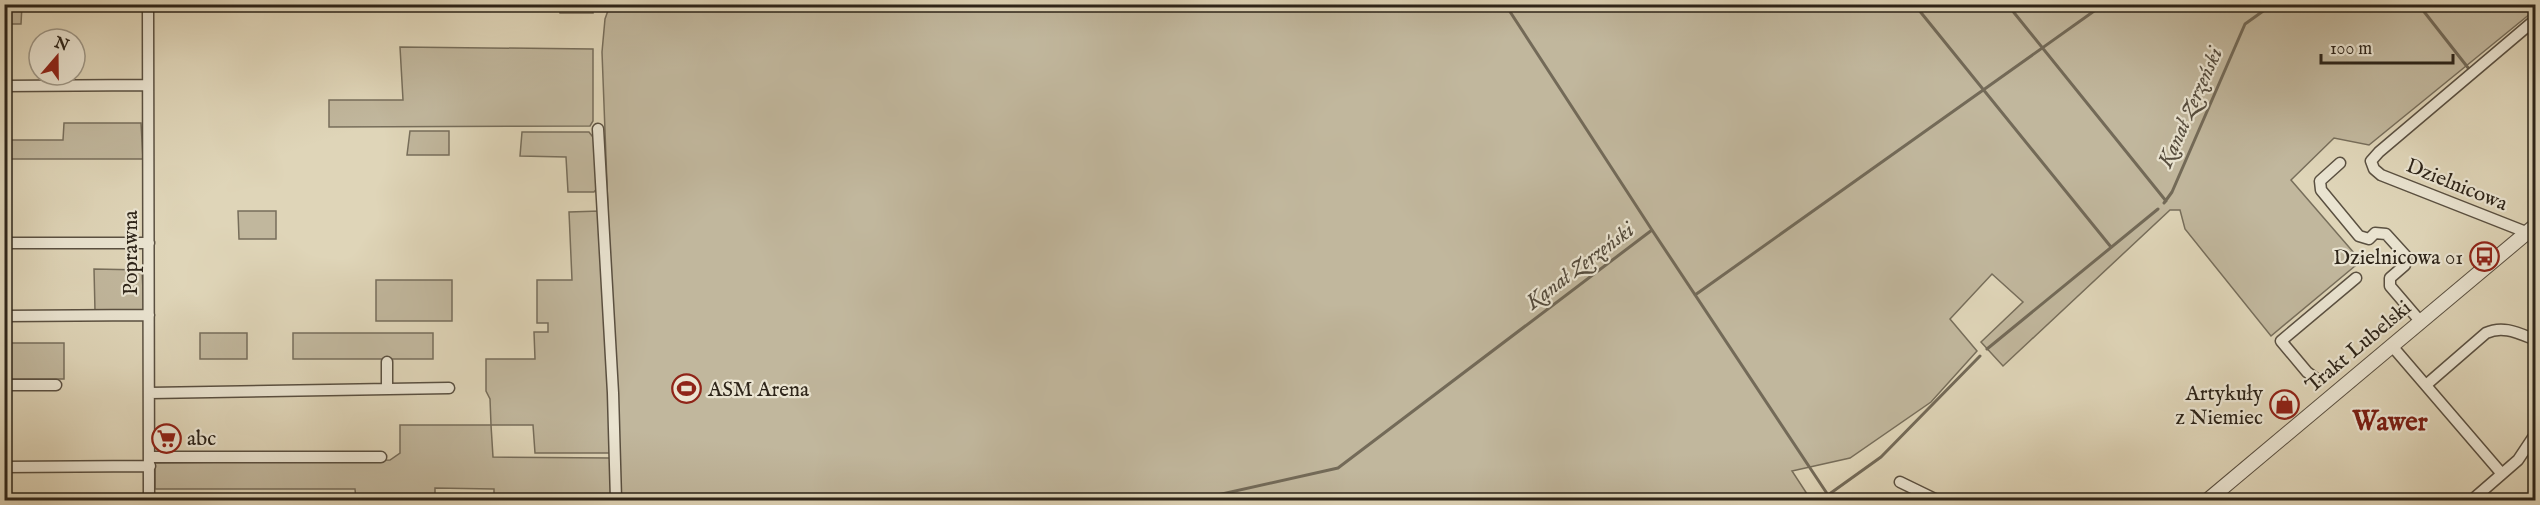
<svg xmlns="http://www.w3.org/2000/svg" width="2540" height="505" font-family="'IM FELL English',serif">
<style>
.green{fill:#c1b79d;stroke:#776e5b;stroke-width:1.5}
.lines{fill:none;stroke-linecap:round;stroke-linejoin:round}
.stream{stroke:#736a58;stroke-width:3}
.minor-casing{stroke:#5a5041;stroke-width:13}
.tertiary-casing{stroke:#5a5041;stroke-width:16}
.minor{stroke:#eae4d1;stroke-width:10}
.tertiary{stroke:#eae4d1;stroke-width:14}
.labels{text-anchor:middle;stroke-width:4.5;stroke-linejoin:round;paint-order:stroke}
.street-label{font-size:21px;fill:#2d2419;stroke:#eae4d1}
.poi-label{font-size:21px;fill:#2d2419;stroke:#eae4d1;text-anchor:end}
.water-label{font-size:22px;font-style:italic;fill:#564d3e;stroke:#eae4d1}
.district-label{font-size:27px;font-weight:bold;fill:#7a1f14;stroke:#eae4d1}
</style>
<rect width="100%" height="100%" fill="#dfd5b8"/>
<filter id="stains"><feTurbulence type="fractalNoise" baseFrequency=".00333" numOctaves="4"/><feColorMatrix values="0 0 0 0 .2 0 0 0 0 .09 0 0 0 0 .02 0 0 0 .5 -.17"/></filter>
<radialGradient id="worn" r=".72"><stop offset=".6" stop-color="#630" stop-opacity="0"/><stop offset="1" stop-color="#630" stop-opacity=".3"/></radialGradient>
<path class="green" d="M2535,4L2536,9L2369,145L2334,138L2291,180L2361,261L2271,336L2185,229L2180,210H2170L2003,366L1981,342L2023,302L1992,274L1950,319L1977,351L1931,402L1850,458L1792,471L1811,500H619L602,52L605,19L610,5Z
M4,5H22L21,24H5Z
M559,5H592L593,13H560Z
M400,47L593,49V121L590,126L329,127V100H403Z
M64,123H141L143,159H5L4,140H63Z
M410,131H449V155H407Z
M522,132H589L596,141L599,186L594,192H568L566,157L520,156Z
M238,211H276V239H239Z
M600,211L611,453H535L533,425H491L493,457L611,458L613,500H494V489L435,488V500H356L355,489H155V463L390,460L400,453V425H491L490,399L486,391V359H535L534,332H548V323H537V280H572L569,212Z
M94,269L142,270L144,311H95Z
M376,280H452V321H376Z
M200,333H247V359H200Z
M293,333H433V359H293Z
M4,343H64V379H5Z"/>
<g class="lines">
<path class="stream" d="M1505,4L1652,230
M1914,4L2111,247
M2007,4L2166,201
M2418,4L2469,69
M2164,203L2172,192L2245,24L2273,4
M1695,295L2104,4
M1987,349L2158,209
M1195,500L1338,468L1652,230L1828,495L1881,457L1980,356
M1819,500L1828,495"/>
<defs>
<path id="minor" d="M148,4L149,500
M2536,19L2379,152L2371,161L2374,169L2381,175L2536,236
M4,86L148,85
M598,129L613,393L616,500
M2340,163L2320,181L2321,190L2359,236L2369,239L2375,233L2386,234L2406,256L2405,265L2390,278V286L2420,321
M4,243H149
M4,316L149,315
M2392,346L2502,474
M387,362V389
M2315,378L2307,372L2281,341L2356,278
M4,385H56
M2426,385L2486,333C2503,325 2518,333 2536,340
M150,393L449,388
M149,457H381
M4,467L150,466
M1900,482L1937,500
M2472,500L2518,460L2536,433"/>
<path id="tertiary" d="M2208,500L2536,225"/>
</defs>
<use href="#minor" class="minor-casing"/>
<use href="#tertiary" class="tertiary-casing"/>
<use href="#minor" class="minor"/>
<use href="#tertiary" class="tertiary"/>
</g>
<defs>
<symbol id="bus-ring" viewBox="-11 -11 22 22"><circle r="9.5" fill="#eae4d1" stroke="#8f2418" stroke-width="1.5"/><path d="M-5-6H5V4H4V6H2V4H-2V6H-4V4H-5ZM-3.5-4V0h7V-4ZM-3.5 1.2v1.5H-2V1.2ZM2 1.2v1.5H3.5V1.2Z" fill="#8f2418"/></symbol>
<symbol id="stadium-ring" viewBox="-11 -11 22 22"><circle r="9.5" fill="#eae4d1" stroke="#8f2418" stroke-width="1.5"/><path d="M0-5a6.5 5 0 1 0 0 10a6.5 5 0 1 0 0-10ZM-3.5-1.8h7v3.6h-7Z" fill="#8f2418"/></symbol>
<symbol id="shop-ring" viewBox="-11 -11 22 22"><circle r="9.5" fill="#eae4d1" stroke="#8f2418" stroke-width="1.5"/><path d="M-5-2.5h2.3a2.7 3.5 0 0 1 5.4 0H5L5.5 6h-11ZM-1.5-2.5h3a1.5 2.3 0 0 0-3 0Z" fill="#8f2418"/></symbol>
<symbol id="supermarket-ring" viewBox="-11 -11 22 22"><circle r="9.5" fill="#eae4d1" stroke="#8f2418" stroke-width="1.5"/><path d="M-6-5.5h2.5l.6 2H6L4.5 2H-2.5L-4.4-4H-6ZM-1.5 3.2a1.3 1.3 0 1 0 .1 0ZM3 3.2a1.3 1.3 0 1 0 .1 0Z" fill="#8f2418"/></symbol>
</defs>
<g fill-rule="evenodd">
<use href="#bus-ring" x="2468" y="240" width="33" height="33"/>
<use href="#stadium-ring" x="670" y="372" width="33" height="33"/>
<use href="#shop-ring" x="2268" y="388" width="33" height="33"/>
<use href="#supermarket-ring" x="150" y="422" width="33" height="33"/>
</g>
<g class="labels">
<g class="street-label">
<text transform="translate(2457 184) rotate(22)" y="7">Dzielnicowa</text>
<text transform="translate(130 253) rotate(-90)" y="7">Poprawna</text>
<text transform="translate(2358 346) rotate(-40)" y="7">Trakt Lubelski</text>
</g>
<g class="poi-label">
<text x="2463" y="264">Dzielnicowa 01</text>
<text x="708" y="396" text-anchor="start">ASM Arena</text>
<text x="2263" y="400">Artykuły<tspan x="2263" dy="24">z Niemiec</tspan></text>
<text x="187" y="445" text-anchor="start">abc</text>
</g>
<g class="water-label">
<text transform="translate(2189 107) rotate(-66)" y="8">Kanał Zerzeński</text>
<text transform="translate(1579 265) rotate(-37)" y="8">Kanał Zerzeński</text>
</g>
<g class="district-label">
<text x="2390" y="430">Wawer</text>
</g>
</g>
<rect width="2540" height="505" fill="none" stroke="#dfd5b8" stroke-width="24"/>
<rect x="6" y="6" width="2528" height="493" fill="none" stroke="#2d2419" stroke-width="3"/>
<rect x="12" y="12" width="2516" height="481" fill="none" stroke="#2d2419" stroke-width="1.5"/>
<g transform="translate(57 57) rotate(20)"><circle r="28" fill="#eae4d1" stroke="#9e9787" stroke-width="1.5"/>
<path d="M0-4.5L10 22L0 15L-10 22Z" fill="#8f2418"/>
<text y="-9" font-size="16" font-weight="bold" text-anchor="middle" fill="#2d2419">N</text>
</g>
<path d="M2321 54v9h132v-9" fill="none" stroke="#2d2419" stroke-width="3"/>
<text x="2330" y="54" font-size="18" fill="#2d2419" stroke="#eae4d1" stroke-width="4.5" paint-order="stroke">100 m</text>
<rect width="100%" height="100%" filter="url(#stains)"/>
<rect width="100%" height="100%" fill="url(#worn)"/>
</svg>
